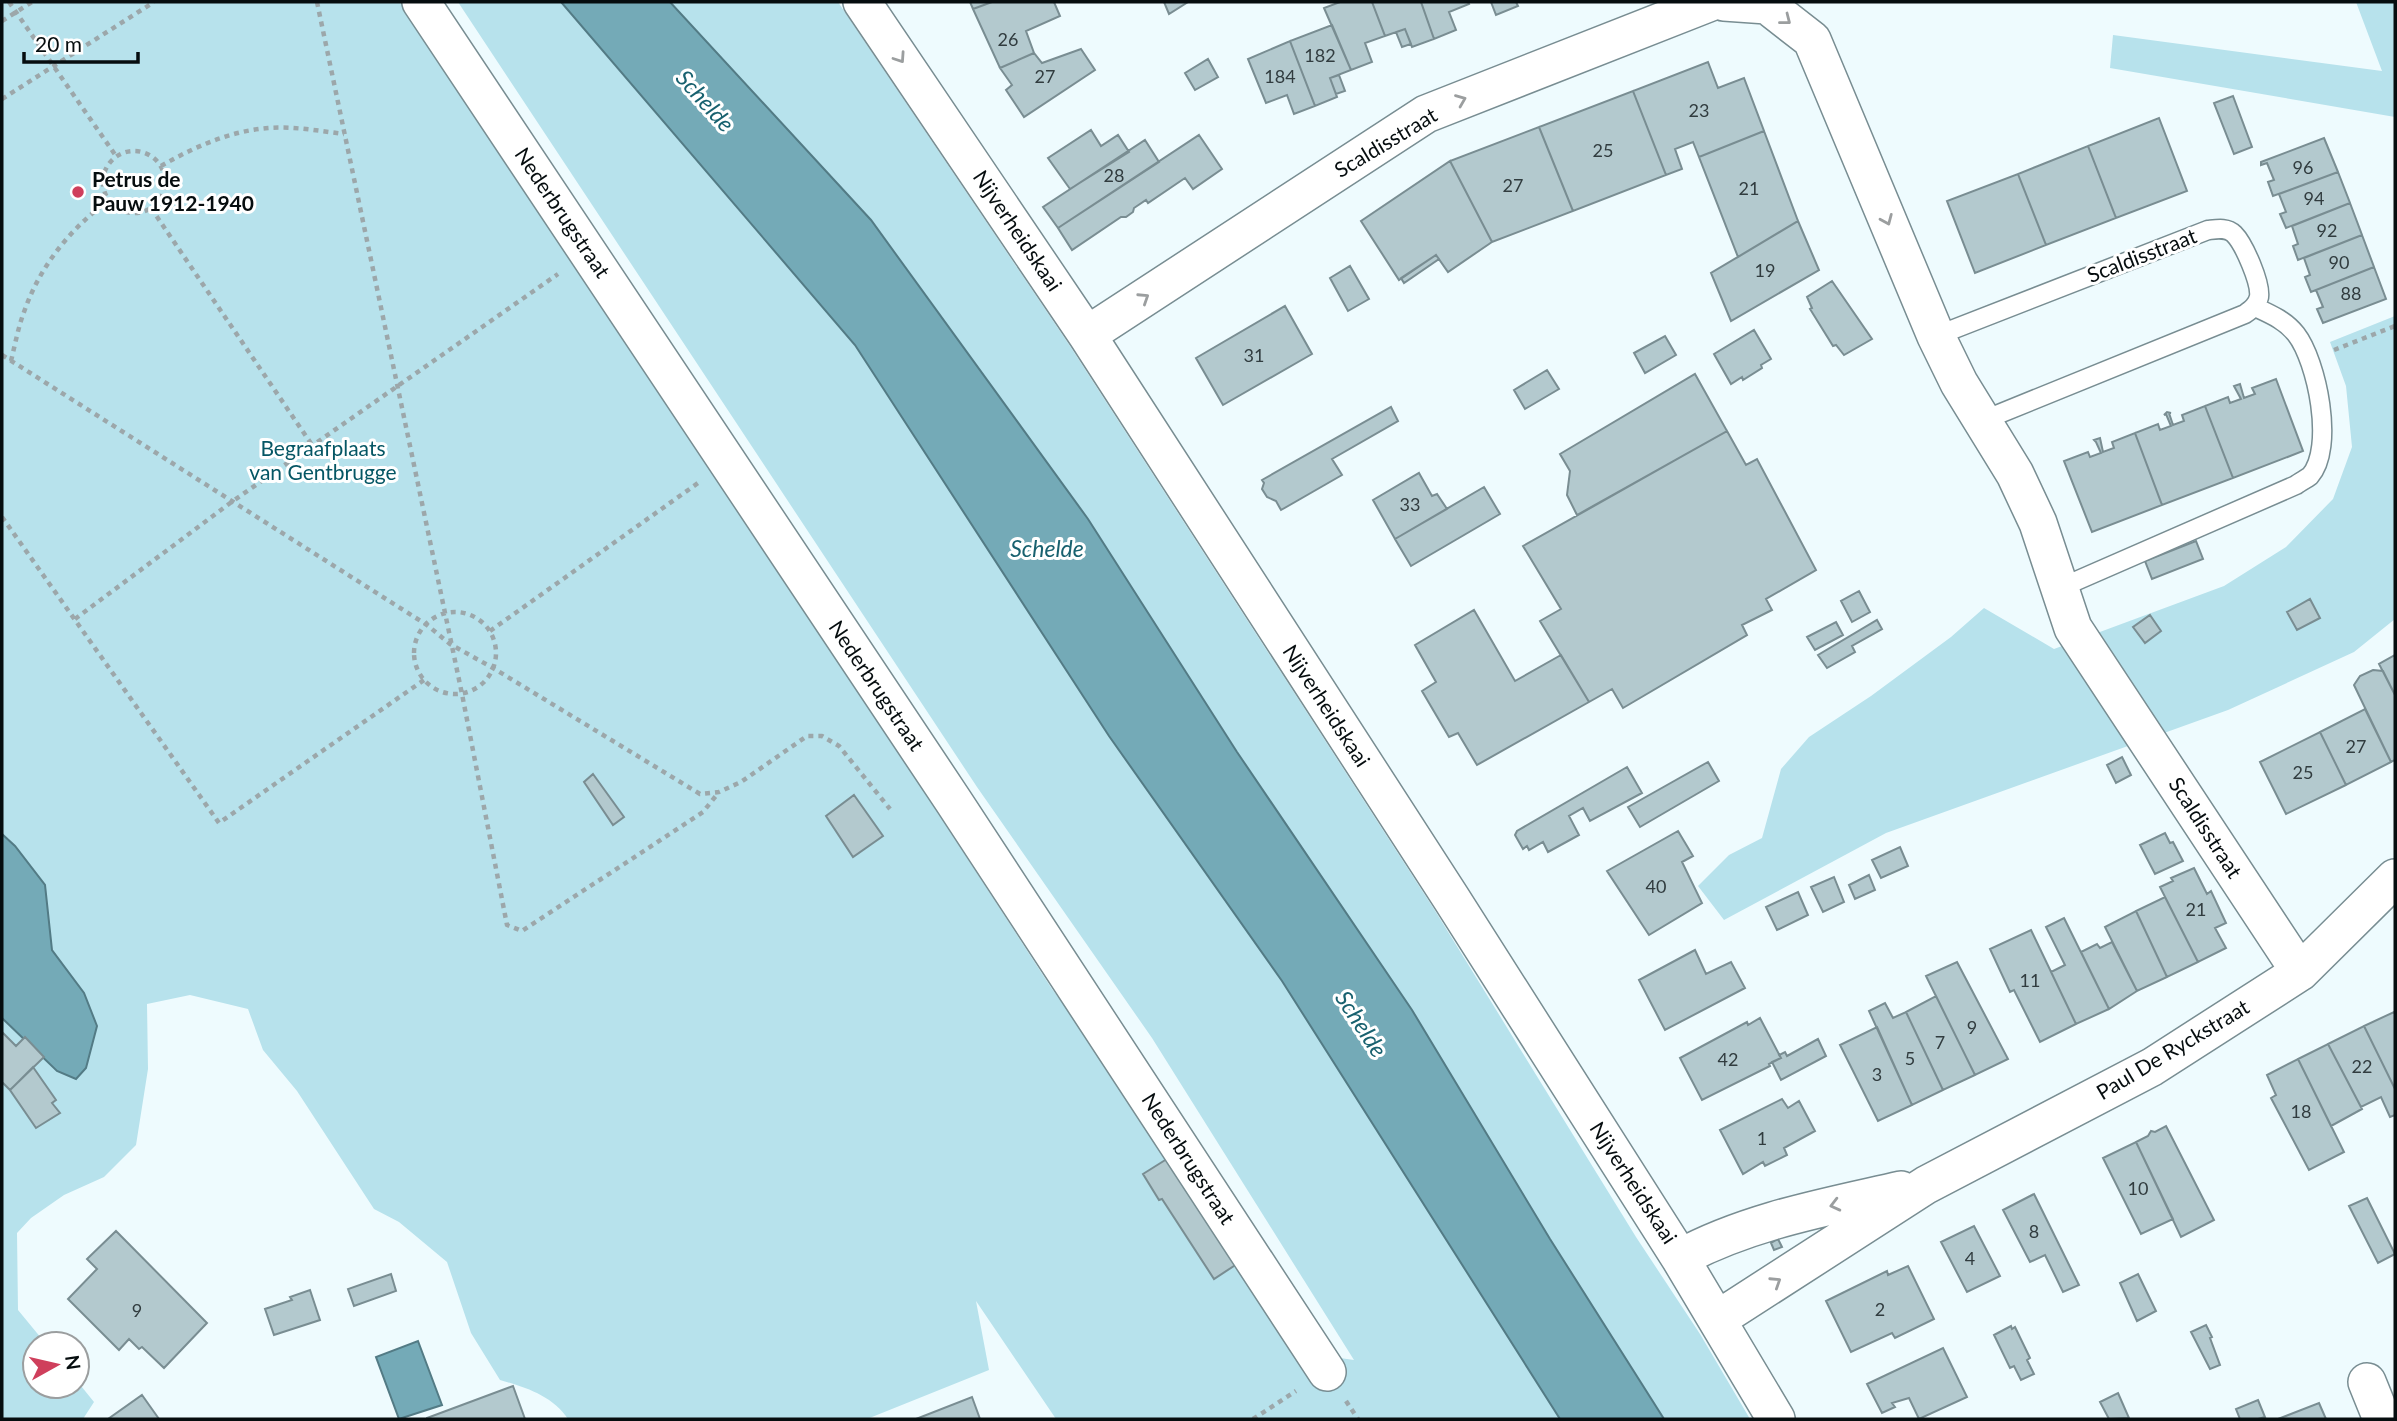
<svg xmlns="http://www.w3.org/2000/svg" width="2397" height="1421" font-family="Lato,sans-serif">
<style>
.green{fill:#b7e2ec}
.water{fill:#74aab7;stroke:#537b85;stroke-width:2}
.building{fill:#b3c9ce;stroke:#798d92;stroke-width:2}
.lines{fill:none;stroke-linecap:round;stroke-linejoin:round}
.service-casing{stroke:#788d92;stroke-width:21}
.minor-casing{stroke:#788d92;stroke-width:40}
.path{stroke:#9ca7aa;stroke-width:4.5;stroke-dasharray:5 5;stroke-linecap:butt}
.service{stroke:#fff;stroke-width:18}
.minor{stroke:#fff;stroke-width:37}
.oneway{stroke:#9b9e9f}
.poi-dot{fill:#cf3f5c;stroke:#fff;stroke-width:2.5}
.labels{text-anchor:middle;stroke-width:6;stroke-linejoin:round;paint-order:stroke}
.number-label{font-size:18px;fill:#313c3f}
.street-label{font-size:21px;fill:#060d0f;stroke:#fff}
.poi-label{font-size:21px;font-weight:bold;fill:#060d0f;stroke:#fff;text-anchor:start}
.park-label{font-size:21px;fill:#055664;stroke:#fff}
.water-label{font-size:23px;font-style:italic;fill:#18616f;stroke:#fff}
</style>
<rect width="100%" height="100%" fill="#eefbfe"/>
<path class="green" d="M2,2H402L940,816L1052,989L1144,1111L1298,1352L1354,1360L1152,1038L977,787L458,2H561L855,345L1109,736L1282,981L1560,1419H1056L976,1301L989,1370L867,1419H568C553,1396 525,1387 500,1380L471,1333L447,1262L399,1222L374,1209L297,1091L263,1050L248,1009L190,995L147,1004L148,1069L136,1145L104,1177L64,1195L31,1218L17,1233L18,1310L46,1344H35V1386H77V1381L94,1402L83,1419H2Z
M670,2H838L1070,346L1434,909L1636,1237L1700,1334L1750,1419H1664L1550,1239L1088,519L871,220Z
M2356,2H2395V117L2110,68L2113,35L2382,71Z
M2395,316V619L2354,652L2228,710L1886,833L1724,920L1698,886L1729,855L1762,838L1781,769L1809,737L1871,696L1951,637L1984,608L2054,649L2224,586L2286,547L2333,499L2352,447L2346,386L2330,342Z"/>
<path class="water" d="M561,2H670L871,220L1088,519L1237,752L1412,1010L1550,1239L1664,1419H1560L1282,981L1109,736L855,345Z
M2,834L15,846L45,885L52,950L84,993L97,1026L86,1068L76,1079L57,1071L2,1018Z
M418,1341L442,1405L399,1419L376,1357Z"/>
<path class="building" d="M970,2H992L973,9Z
M992,2H1054L1060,16L1026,31L1034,53L1000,68L973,9Z
M1164,2H1188L1169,14Z
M1340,2H1372L1385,36L1365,43L1372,62L1351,70L1324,8Z
M1372,2H1421L1434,39L1412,47L1405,29L1385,36Z
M1421,2H1468L1469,4L1449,12L1456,30L1434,39Z
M1491,2H1516L1518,6L1496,15Z
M1332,25L1351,70L1330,78L1337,97L1315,106L1290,41Z
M1405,29L1411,44L1402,47L1396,32Z
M1290,41L1315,106L1294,114L1287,95L1266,103L1248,59Z
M1081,49L1095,70L1024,117L1006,90L1012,85L1000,68L1034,53L1042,63Z
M1208,59L1218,77L1195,90L1185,73Z
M1708,62L1718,88L1744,78L1764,131L1699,157L1693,142L1675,149L1682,169L1666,175L1633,91Z
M1339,75L1345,91L1336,94L1330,78Z
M1633,91L1666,175L1573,211L1539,127Z
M2233,96L2252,147L2234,154L2214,103Z
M2159,118L2187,191L2116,218L2088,146Z
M1539,127L1573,211L1492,242L1450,161Z
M1091,130L1101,146L1118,135L1129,152L1070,189L1048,158Z
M1764,131L1798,221L1738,257L1699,157Z
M1199,135L1222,169L1193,189L1185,178L1148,203L1146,200L1134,208L1133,212L1126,217H1121L1072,250L1058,228Z
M2324,138L2338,172L2273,196L2268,182L2274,180L2267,163L2261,165V162Z
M1145,140L1159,162L1058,228L1043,207Z
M2088,146L2116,218L2046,245L2018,174Z
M1450,161L1492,242L1448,272L1436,255L1399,280L1361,221Z
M2338,172L2350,203L2286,228L2280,214L2286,212L2279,194Z
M2018,174L2046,245L1975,273L1947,201Z
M2350,203L2362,235L2298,260L2293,246L2298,244L2292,226Z
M1798,221L1819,270L1731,321L1711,273Z
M2362,235L2374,267L2311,292L2305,277L2310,275L2304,258Z
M1436,255L1439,259L1404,283L1401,278Z
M1350,266L1369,299L1348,311L1330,278Z
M2374,267L2386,299L2323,323L2317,309L2323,307L2316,290Z
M1832,281L1872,339L1844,355L1836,345L1833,346L1810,309L1812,308L1807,297Z
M1285,306L1312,354L1223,405L1196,358Z
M1754,330L1771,359L1761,365L1762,368L1743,380L1742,377L1731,384L1714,354Z
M1665,336L1676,355L1645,373L1634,353Z
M1547,370L1559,389L1525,409L1514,390Z
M1695,374L1727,431L1577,515L1567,495L1570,471L1560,454Z
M2276,379L2303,451L2233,478L2205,406L2228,397L2230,403L2241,399L2234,386L2240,384L2244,398L2255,394L2252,388Z
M2205,406L2233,478L2162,505L2135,433L2158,424L2160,430L2171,426L2166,414L2164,415L2167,412L2171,413H2169L2173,425L2184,421L2182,415Z
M1391,407L1398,421L1332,459L1342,475L1281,510L1276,501L1267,497L1262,489L1264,483L1262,480Z
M1727,431L1746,465L1757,459L1816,570L1766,599L1772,610L1742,625L1747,635L1623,708L1612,689L1589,702L1540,621L1561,609L1523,546Z
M2135,433L2162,505L2092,532L2064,461L2088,452L2090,457L2101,453L2096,442L2094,440L2100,438L2103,452L2114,448L2112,442Z
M1419,473L1432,496L1437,494L1447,509L1395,539L1373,500Z
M1484,487L1500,514L1411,566L1395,539Z
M2196,541L2203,559L2152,579L2145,561Z
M1859,591L1870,612L1852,622L1841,601Z
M2310,599L2320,618L2297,630L2287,612Z
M1474,610L1515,681L1561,655L1589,702L1477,765L1458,733L1449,737L1422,691L1436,682L1415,645Z
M2150,615L2161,631L2145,643L2133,627Z
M1877,620L1882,629L1852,646L1855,652L1827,668L1818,655Z
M1836,622L1843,635L1815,650L1807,637Z
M2395,655V695L2379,664Z
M2373,670L2383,671L2395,695V760L2391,762L2354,685L2360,676Z
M2365,709L2391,762L2346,785L2320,732Z
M2320,732L2346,785L2286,814L2260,762Z
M2122,757L2131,775L2116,783L2107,765Z
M1708,762L1719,781L1640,827L1628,807Z
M1627,767L1642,793L1590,821L1583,808L1569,816L1579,835L1548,852L1543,842L1529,850L1527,846L1523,849L1515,835L1517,831Z
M593,774L624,817L613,825L584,782Z
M854,795L883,836L853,857L826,816Z
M1678,831L1693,856L1682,862L1702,903L1649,935L1607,871Z
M2165,833L2170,843L2173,842L2183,861L2155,874L2140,845Z
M1900,847L1908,866L1881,878L1872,860Z
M2194,868L2207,894L2211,891L2226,923L2215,928L2226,948L2198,962L2160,887L2173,881L2171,878Z
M1869,875L1875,890L1855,899L1849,885Z
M1834,877L1844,902L1823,912L1811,887Z
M1798,892L1808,915L1777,930L1766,907Z
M2165,897L2198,962L2167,977L2136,911Z
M2136,911L2167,977L2137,991L2105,927Z
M2064,918L2109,1009L2076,1024L2051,972L2065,965L2046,927Z
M2031,930L2076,1024L2040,1042L2014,990L2010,992L1990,949Z
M2112,942L2137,991L2109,1009L2081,952L2097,944L2100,948Z
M1695,950L1706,974L1731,962L1745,988L1665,1030L1639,980Z
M1957,962L2008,1059L1975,1075L1926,976Z
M1936,996L1975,1075L1943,1090L1906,1012Z
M1885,1003L1893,1018L1906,1012L1943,1090L1912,1105L1869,1011Z
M2394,1012L2395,1014V1089L2364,1026Z
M1760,1018L1781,1058L1769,1064L1770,1066L1702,1100L1680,1058L1747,1022L1748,1025Z
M2364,1026L2395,1089V1115L2390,1117L2381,1097L2361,1107L2328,1044Z
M1877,1027L1912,1105L1878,1121L1840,1045Z
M2,1032L16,1046L25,1037L44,1057L10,1090L2,1082Z
M1818,1039L1826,1056L1781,1080L1772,1062L1781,1058L1779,1055L1785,1052L1787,1056Z
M2328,1044L2362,1109L2331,1126L2298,1059Z
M2298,1059L2344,1152L2309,1170L2271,1098L2276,1095L2267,1075Z
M33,1067L56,1100L52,1103L60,1113L36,1128L10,1090Z
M1782,1099L1788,1108L1799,1101L1815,1131L1784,1148L1787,1155L1765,1166L1763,1162L1743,1174L1720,1130Z
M2166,1126L2214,1220L2181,1237L2136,1142L2148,1136L2151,1131L2155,1132Z
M2136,1142L2173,1219L2141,1234L2103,1158Z
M1170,1157L1240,1262L1214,1279L1162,1199L1159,1200L1143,1174Z
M2034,1194L2079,1285L2063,1292L2045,1255L2030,1262L2003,1210Z
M2367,1198L2395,1254L2378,1263L2349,1206Z
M1974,1226L2000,1276L1967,1292L1941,1242Z
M116,1231L207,1323L164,1368L142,1347L139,1349L129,1339L119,1350L68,1299L97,1269L87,1259Z
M1778,1239L1782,1247L1774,1250L1771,1243Z
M1908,1266L1934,1319L1895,1338L1892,1333L1851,1352L1826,1301L1887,1271L1888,1275Z
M391,1274L396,1291L354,1306L348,1289Z
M2138,1274L2156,1311L2137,1321L2120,1283Z
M310,1290L320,1320L274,1335L265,1309L292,1300L290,1297Z
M2206,1325L2212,1337L2210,1338L2220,1365L2210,1369L2191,1332Z
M2011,1326L2012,1329L2015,1327L2030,1358L2027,1360L2034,1374L2021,1380L2014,1366L2010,1368L1994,1335Z
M1943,1348L1967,1397L1919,1419L1909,1398L1892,1403L1895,1407L1882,1413L1867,1384Z
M513,1386L525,1419H427V1418Z
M2118,1393L2129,1418L2109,1419L2100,1402Z
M142,1395L159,1419H108Z
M972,1397L980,1419H916Z
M2258,1400L2265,1417L2258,1419H2240L2236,1409Z
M2319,1403L2326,1419H2278Z"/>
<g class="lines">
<defs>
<path id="service" d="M1936,336L2208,230C2217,229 2227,227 2234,234C2244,244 2261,283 2259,297C2257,305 2252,309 2245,314L1984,420
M2060,588L2296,485C2300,482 2306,479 2310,476C2335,448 2317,361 2296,334C2285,320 2270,314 2255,307"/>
<path id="minor" d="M421,2L954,802L1327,1372
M862,2L1087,335L1451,898L1680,1258L1776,1419
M1724,2L1767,5L1812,40L1936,336L1959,383L2015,474L2038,523L2073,628L2300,972
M1087,335L1426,114L1711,2
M1680,1258C1748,1221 1827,1207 1901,1190
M1718,1319L1926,1185L2152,1067L2300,972L2395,878
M2367,1382L2382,1419"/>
</defs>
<use href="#service" class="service-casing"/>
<use href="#minor" class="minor-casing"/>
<path class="path" d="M9,2L116,156
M317,2L462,694L507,925L522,931L703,812L719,792
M2,21L32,2
M2,99L154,2
M103 182a31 31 0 1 1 62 0a31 31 0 1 1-62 0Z
M161,166C194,147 230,131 268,128C293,126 320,131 344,134
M151,208L312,445
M2334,350L2395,326
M2,355L427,625L450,644L493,668L700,794L719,792L741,782L807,736H822L839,746L890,809
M11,361C15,345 18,328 24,312C40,266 70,229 109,200
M2,517L219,823L424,680
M414 653a41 41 0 1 1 82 0a41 41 0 1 1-82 0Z
M75,619L233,501L558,274
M490,631L698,483
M1346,1401L1358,1419
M1253,1419L1296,1391"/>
<use href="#service" class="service"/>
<use href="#minor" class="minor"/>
</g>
<defs><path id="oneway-chevron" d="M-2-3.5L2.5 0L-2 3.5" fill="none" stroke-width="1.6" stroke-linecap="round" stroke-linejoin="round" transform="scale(1.75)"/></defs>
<g class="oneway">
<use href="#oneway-chevron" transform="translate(1786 20) rotate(38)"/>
<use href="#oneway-chevron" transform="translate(900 58) rotate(56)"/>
<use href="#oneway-chevron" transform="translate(1461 100) rotate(-22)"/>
<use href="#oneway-chevron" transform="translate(1887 220) rotate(67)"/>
<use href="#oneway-chevron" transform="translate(1144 298) rotate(-33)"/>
<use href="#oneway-chevron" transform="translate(1835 1205) rotate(166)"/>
<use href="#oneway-chevron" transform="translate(1776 1282) rotate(-33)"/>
</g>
<circle class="poi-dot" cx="78" cy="192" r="7"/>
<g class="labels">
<g class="number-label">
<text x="1008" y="46">26</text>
<text x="1320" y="62">182</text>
<text x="1045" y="83">27</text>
<text x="1280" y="83">184</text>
<text x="1699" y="117">23</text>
<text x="1603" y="157">25</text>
<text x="2303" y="174">96</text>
<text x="1114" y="182">28</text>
<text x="1513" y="192">27</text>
<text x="1749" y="195">21</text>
<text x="2314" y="205">94</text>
<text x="2327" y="237">92</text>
<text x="2339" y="269">90</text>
<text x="1765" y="277">19</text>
<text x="2351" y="300">88</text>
<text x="1254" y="362">31</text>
<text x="1410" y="511">33</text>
<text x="2356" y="753">27</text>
<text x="2303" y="779">25</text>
<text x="1656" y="893">40</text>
<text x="2196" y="916">21</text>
<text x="2030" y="987">11</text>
<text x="1972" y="1034">9</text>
<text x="1940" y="1049">7</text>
<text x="1910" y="1065">5</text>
<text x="1728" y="1066">42</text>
<text x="2362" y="1073">22</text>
<text x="1877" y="1081">3</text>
<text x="2301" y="1118">18</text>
<text x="1762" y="1145">1</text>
<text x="2138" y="1195">10</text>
<text x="2034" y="1238">8</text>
<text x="1970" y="1265">4</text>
<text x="1880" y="1316">2</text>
<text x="137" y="1317">9</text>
</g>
<g class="street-label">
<text transform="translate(1386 143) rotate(-31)" y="7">Scaldisstraat</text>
<text transform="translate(562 213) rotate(56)" y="7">Nederbrugstraat</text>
<text transform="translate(1017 231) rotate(56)" y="7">Nijverheidskaai</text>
<text transform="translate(2142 256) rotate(-21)" y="7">Scaldisstraat</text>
<text transform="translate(876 686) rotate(56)" y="7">Nederbrugstraat</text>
<text transform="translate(1326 706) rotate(57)" y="7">Nijverheidskaai</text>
<text transform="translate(2205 828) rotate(57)" y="7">Scaldisstraat</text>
<text transform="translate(2173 1050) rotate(-31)" y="7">Paul De Ryckstraat</text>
<text transform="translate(1188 1159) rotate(57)" y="7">Nederbrugstraat</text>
<text transform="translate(1633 1183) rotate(57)" y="7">Nijverheidskaai</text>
</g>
<g class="poi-label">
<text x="92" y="187">Petrus de<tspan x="92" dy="24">Pauw 1912-1940</tspan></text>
</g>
<g class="park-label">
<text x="323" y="456">Begraafplaats<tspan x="323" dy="24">van Gentbrugge</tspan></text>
</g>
<g class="water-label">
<text transform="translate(705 101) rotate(48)" y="8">Schelde</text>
<text x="1047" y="557">Schelde</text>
<text transform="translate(1361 1024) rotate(57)" y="8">Schelde</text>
</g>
</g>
<rect width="2397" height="1421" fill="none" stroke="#060d0f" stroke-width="7"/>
<g transform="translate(56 1365) rotate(82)"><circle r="33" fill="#ffffff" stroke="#9b9e9f" stroke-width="2"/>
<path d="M0-5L12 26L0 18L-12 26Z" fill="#cf3f5c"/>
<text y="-10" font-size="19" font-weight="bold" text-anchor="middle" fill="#060d0f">N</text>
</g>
<path d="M24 52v10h114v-10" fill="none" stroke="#060d0f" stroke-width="3.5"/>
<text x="35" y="52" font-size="21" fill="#060d0f" stroke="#ffffff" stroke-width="5" paint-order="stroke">20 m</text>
</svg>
